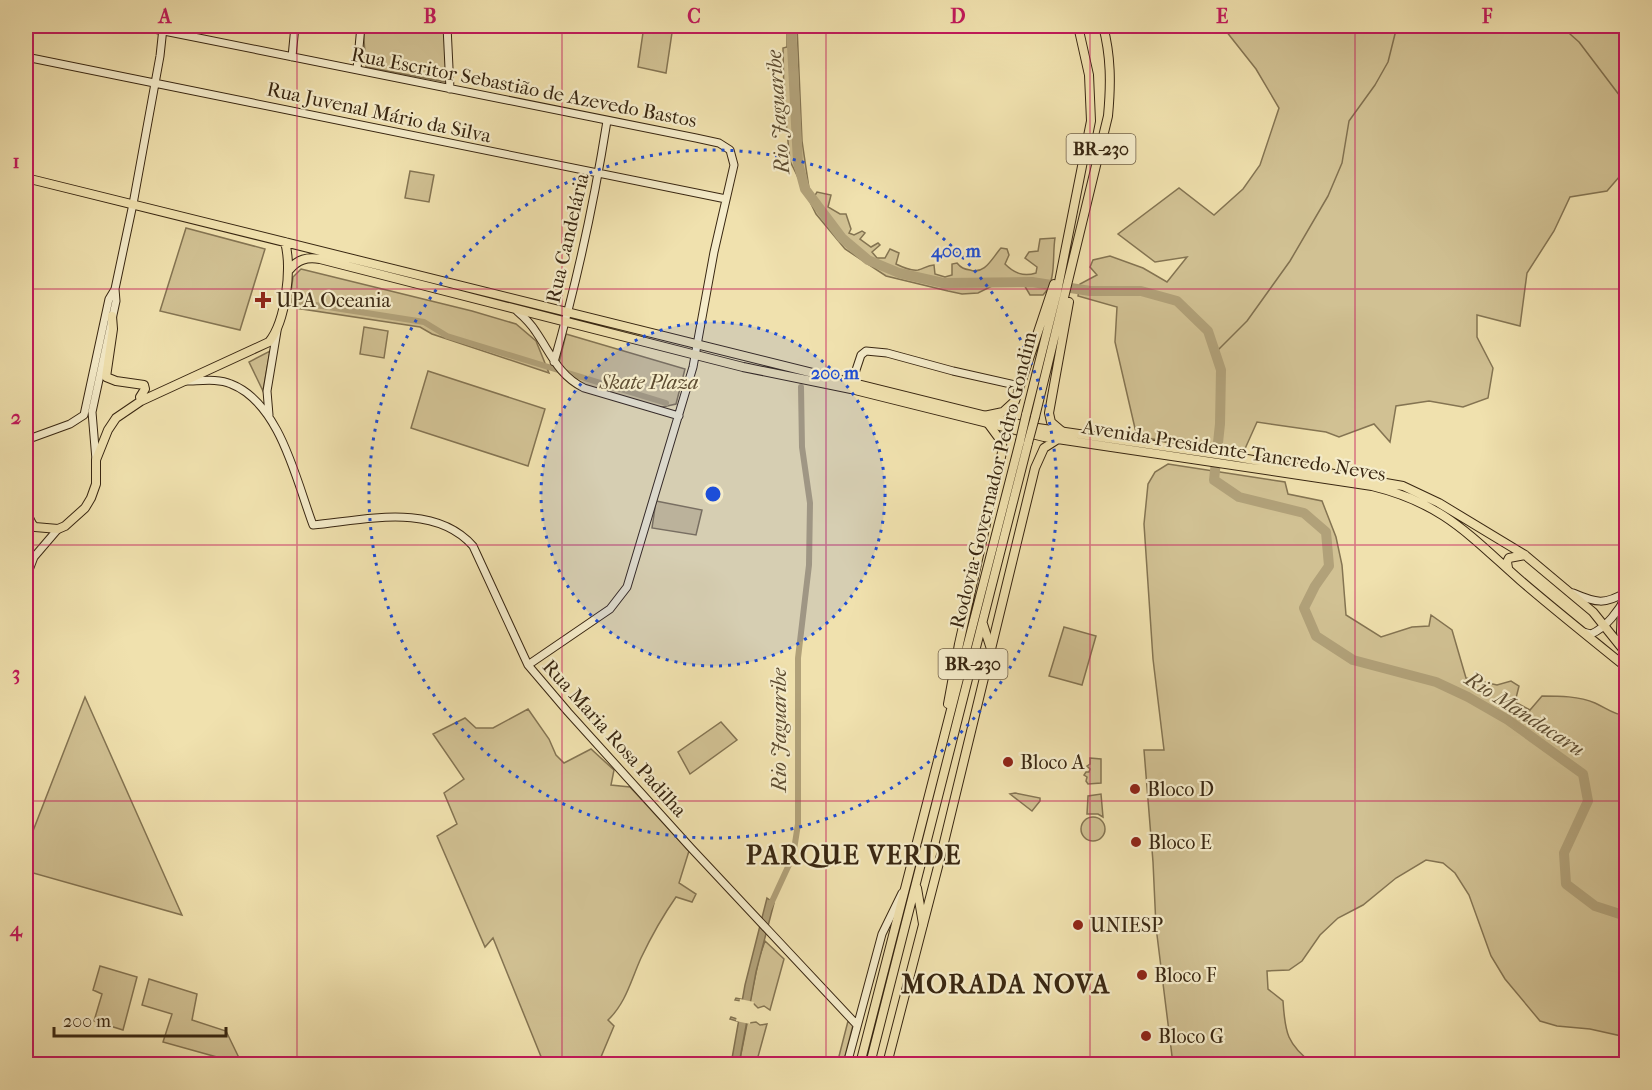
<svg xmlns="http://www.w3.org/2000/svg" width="1652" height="1090" font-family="'IM FELL French Canon',serif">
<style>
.green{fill:#d1c193;stroke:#847452;stroke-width:1.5}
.water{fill:#b1a179;stroke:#81704f;stroke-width:1.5}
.pier{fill:#f0e1ae}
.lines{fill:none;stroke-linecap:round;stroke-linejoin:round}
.stream{stroke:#81704f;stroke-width:1.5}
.canal{stroke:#b1a179;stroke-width:6}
.river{stroke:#b1a179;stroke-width:10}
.secondary-casing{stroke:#382611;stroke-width:9}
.primary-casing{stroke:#382611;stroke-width:10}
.highway-casing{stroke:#382611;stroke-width:10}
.secondary{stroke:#f5ecca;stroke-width:7}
.primary{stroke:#f0e1ae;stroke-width:8}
.highway{stroke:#f0e1ae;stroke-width:8}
.highway-bridge-casing{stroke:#382611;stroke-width:10;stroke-linecap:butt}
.highway-bridge{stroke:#f0e1ae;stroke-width:8}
.grid{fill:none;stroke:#c2185b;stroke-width:1.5;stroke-opacity:0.55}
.ring{fill:none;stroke:#1d4ed8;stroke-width:3;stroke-dasharray:3 6}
.poi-dot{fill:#8f2418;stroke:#f5ecca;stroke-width:2}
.labels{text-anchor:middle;stroke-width:4.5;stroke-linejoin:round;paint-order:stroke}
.shield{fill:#f5ecca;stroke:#716148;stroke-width:1.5}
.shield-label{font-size:18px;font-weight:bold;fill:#382611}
.street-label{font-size:20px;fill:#382611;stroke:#f5ecca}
.poi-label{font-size:20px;fill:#382611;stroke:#f5ecca;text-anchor:start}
.park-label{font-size:20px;font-style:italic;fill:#5e4d32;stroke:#f5ecca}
.water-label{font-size:21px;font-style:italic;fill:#5c4b30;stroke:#f5ecca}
.district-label{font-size:26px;font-weight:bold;letter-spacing:1.5px;fill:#382611;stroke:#f5ecca}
.centre{fill:#1d4ed8;stroke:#f5ecca;stroke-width:3}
.ring-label{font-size:18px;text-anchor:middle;font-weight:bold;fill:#1d4ed8;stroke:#f5ecca;stroke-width:4.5;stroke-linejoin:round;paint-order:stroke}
.neatline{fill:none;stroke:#c2185b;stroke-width:2}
.grid-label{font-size:20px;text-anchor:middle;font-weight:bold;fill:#c2185b}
</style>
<rect width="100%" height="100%" fill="#f0e1ae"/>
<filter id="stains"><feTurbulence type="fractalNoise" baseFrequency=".00333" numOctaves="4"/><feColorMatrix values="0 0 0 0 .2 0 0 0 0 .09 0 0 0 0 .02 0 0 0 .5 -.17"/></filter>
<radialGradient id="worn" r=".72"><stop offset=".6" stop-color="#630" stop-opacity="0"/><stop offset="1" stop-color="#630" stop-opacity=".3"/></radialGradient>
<path class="green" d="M363,26H445L446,82L366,67Z
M644,26H673L666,73L638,67Z
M783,26H797L802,141L809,188L814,197L817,192L831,195L828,207L840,214H846L851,229L849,233L854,235L862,231L865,233L860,239L871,247L878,243L880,245L872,252L877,258H885L890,249L899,253L896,264C902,267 911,271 918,270C924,269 927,265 934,265L935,274L945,277L952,275V264L957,263C961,268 964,269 970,270C985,275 992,258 1001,248L1007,249L1009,255L1005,264C1014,273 1023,277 1036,273L1037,267L1025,258L1029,252L1038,251L1040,239L1055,238C1052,256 1057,281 1043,295H1030L1023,283L996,284L978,293L962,294L948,291L886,276L845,249L816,214L790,161L784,102L783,48L787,47V30L783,29Z
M1222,26H1626V169L1607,191L1570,197L1554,231L1527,273L1520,326L1477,315V337L1493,368L1488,398L1463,407L1429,401L1396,406L1390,442L1374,424L1339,437L1326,432L1257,422L1244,451L1137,437L1115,342L1117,307L1078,296L1080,284L1097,275L1090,267L1093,260L1110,256L1143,268L1167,282L1187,257L1155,262L1118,234L1179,188L1214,215L1243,189L1260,165L1279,108L1256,69Z
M410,171L434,175L429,202L405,198Z
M186,228L265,249L240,330L160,311Z
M301,269L472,311L516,324L536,341L549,373L432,334L420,327L289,307L293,277Z
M364,327L388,331L384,358L360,354Z
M566,334L685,369L676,404L658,408L574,382L559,363Z
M270,351L263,391L249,362Z
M428,371L545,409L528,466L411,428Z
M1168,464L1285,482L1288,494L1322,501L1336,537L1342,565L1346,615L1381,637L1412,627L1429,626L1431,615L1452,630L1466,678L1497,685L1511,681L1519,686L1515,702L1530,710L1542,696C1559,696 1579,696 1595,703C1606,708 1614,715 1626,716V1037L1590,1029L1557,1026L1540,1021L1505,979L1491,956L1469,895L1455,873L1443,863L1426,860L1396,878L1363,905L1338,918L1320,935L1302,961L1289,970L1267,971L1268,989L1283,1001C1285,1033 1287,1044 1313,1064H1173L1156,927L1153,862L1144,750H1164L1153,659L1144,524L1148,484L1155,472Z
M656,501L702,510L696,535L652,528Z
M1064,627L1096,636L1082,685L1049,676Z
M85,697L182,915L26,871V849Z
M528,709L549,739L556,755L564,763L591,749L614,770L611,785L630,787L689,851L679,883L696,894L692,902L676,897C662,917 651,937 641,958C631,980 626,1003 608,1020L614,1026L601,1057V1064H544L493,938L485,947L437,836L457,824L444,793L464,779L433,734L465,718L476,728H493Z
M721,722L737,740L690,774L678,752Z
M1090,758L1101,759V783L1088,784L1086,781L1087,777L1084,775L1086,772H1089L1090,769L1087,766L1090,764Z
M1015,793L1040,798V801L1032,811L1010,794Z
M1101,794L1103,817L1098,814H1087L1088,796Z
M1081 829a12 12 0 1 1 24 0a12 12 0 1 1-24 0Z
M765,941L784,959L770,1010L764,1006L758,1008L753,1003L735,1000L736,998L750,1001L759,958Z
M100,966L137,977L123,1030L94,1021L102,994L93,990Z
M149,979L197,994L192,1020L226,1031L242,1064L163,1042L172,1014L142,1005Z
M731,1017L749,1023L756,1022L760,1025L767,1024L756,1064H739L747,1024L730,1019Z
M848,1021L853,1025L843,1064H837Z"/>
<path class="water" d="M767,898L774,903L756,972L739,1064H731L745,985Z"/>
<path class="pier" d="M740,999L754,1002L750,1024L736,1021Z"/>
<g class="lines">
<path class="stream" d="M1561,26L1579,42L1626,104
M1215,353L1247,321L1290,261L1328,196L1342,163L1349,121L1375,85L1388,62L1397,26"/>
<path class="canal" d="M290,301L424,322L447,336L666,403
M769,908L793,856L798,824V658L809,565L810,503L802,447L801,387"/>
<path class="river" d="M791,26L798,163L805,189L842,238L868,260L899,273L943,283L1032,282L1090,291H1141L1177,301L1208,331L1221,370L1220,424L1214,480L1239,497L1304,513L1326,532L1329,566L1315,586L1304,608L1316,636L1353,660L1436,682L1468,697L1508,720L1583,774L1588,801L1564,853L1566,884L1595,906L1626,916"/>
<defs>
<path id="secondary" d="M139,26L696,138L719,143L730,150L734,165L714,252L693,367L627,587L610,609L528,665
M447,26L450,89
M26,57L726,199
M292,57L295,26
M357,69L361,26
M517,311C524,317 531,324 536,332C551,354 559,376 584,388L679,416
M554,362C577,282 594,203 607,121
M185,381C200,381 218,378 231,384C280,403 296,480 313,525C365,520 434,502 473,546L528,665L568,712L691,848L857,1025
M852,382L861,355L866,351L887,353L953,371L1020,386
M269,415L267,391L277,331
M26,440L70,424L84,415L109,299L115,289L133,204L160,56L163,28
M96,460L92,412L116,301L115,289
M26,578L34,557L58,529
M1573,593C1596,603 1605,605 1626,592
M1583,632L1591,634C1606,628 1619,610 1626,597
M847,1064L882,934L902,893"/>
<path id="primary" d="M26,178L1031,427L1236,457L1403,486L1439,503L1525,555L1593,612L1626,653
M289,270C298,259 307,257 320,259L743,367L851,389L1044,437L1372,486C1442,503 1468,534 1520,580C1555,610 1590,638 1626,667
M112,316L113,329L106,377L116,381L144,385L145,389L140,397L141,401
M26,512L32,524L35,527L58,529L65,526L85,508L91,498L96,484V460L108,430L116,418L141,401L269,342C286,321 292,268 285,242
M1508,568L1507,562L1509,558L1525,555
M1622,605L1621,632L1624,649
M887,1064L940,859L1035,468L1044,448L1058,439"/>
<path id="highway" d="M1026,415L1057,292L1091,121L1089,75L1078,26
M984,416L1003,412L1015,401L1054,284
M1035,417L1108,116C1111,84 1111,56 1103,26
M1064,433L1051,422L1049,413L1069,302
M983,624L991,649
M948,704L959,644L1003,448L1001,441L987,422
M917,888L923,924
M860,1064L1020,441
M870,1064L1028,443"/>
</defs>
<use href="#secondary" class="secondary-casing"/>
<use href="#primary" class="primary-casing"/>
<use href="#highway" class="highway-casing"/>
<use href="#secondary" class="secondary"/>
<use href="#primary" class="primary"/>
<use href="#highway" class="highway"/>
<defs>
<path id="highway-bridge" d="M1020,441L1026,415
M1028,443L1035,417"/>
</defs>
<use href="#highway-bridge" class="highway-bridge-casing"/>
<use href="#highway-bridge" class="highway-bridge"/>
</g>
<path class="grid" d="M297,26V1064M562,26V1064M826,26V1064M1090,26V1064M1355,26V1064M26,289H1626M26,545H1626M26,801H1626"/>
<circle cx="713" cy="494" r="172" fill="#1d4ed8" fill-opacity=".12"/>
<g class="ring">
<circle cx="713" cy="494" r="172"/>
<circle cx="713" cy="494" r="344"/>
</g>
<g class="poi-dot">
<path d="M260 291h6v6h6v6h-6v6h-6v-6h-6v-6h6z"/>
<circle cx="1008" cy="762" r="6"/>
<circle cx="1135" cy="789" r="6"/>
<circle cx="1136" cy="842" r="6"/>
<circle cx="1078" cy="925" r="6"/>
<circle cx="1142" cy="975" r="6"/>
<circle cx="1146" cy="1036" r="6"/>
</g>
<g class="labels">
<g class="shield">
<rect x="1066.5" y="134" width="69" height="30" rx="4.5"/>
<rect x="938.5" y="649" width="69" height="30" rx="4.5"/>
</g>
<g class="shield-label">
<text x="1101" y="155">BR-230</text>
<text x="973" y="670">BR-230</text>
</g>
<g class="street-label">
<text transform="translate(524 87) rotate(11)" y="7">Rua Escritor Sebastião de Azevedo Bastos</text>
<text transform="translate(379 112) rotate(12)" y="7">Rua Juvenal Mário da Silva</text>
<text transform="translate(567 238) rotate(-77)" y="7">Rua Candelária</text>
<text transform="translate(1234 450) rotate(9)" y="7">Avenida Presidente Tancredo Neves</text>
<text transform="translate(993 480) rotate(-76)" y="7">Rodovia Governador Pedro Gondim</text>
<text transform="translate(615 738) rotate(48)" y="7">Rua Maria Rosa Padilha</text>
</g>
<g class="poi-label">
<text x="276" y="307">UPA Oceania</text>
<text x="1020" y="769">Bloco A</text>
<text x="1147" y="796">Bloco D</text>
<text x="1148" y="849">Bloco E</text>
<text x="1090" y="932">UNIESP</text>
<text x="1154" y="982">Bloco F</text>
<text x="1158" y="1043">Bloco G</text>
</g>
<g class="park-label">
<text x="649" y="389">Skate Plaza</text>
</g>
<g class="water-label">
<text transform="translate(778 112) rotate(-94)" y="7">Rio Jaguaribe</text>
<text transform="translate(1525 714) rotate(33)" y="7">Rio Mandacaru</text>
<text transform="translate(779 730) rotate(-90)" y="7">Rio Jaguaribe</text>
</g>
<g class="district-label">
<text x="854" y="864">PARQUE VERDE</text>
<text x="1006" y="993">MORADA NOVA</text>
</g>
</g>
<circle cx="713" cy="494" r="9" class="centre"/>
<g class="ring-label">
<text x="956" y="257">400 m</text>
<text x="835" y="379">200 m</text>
</g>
<rect width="1652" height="1090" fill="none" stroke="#f0e1ae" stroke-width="66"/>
<path d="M54 1027v9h172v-9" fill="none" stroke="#382611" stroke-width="3"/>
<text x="63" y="1027" font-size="18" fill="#382611" stroke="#f5ecca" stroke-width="4.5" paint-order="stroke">200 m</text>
<rect x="33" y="33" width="1586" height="1024" class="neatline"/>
<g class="grid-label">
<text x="165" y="23">A</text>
<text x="430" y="23">B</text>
<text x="694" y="23">C</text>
<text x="958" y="23">D</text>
<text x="1222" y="23">E</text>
<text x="1487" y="23">F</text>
<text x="16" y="168">1</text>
<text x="16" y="424">2</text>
<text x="16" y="680">3</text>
<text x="16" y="936">4</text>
</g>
<rect width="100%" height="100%" filter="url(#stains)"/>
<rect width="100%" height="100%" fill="url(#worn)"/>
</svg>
